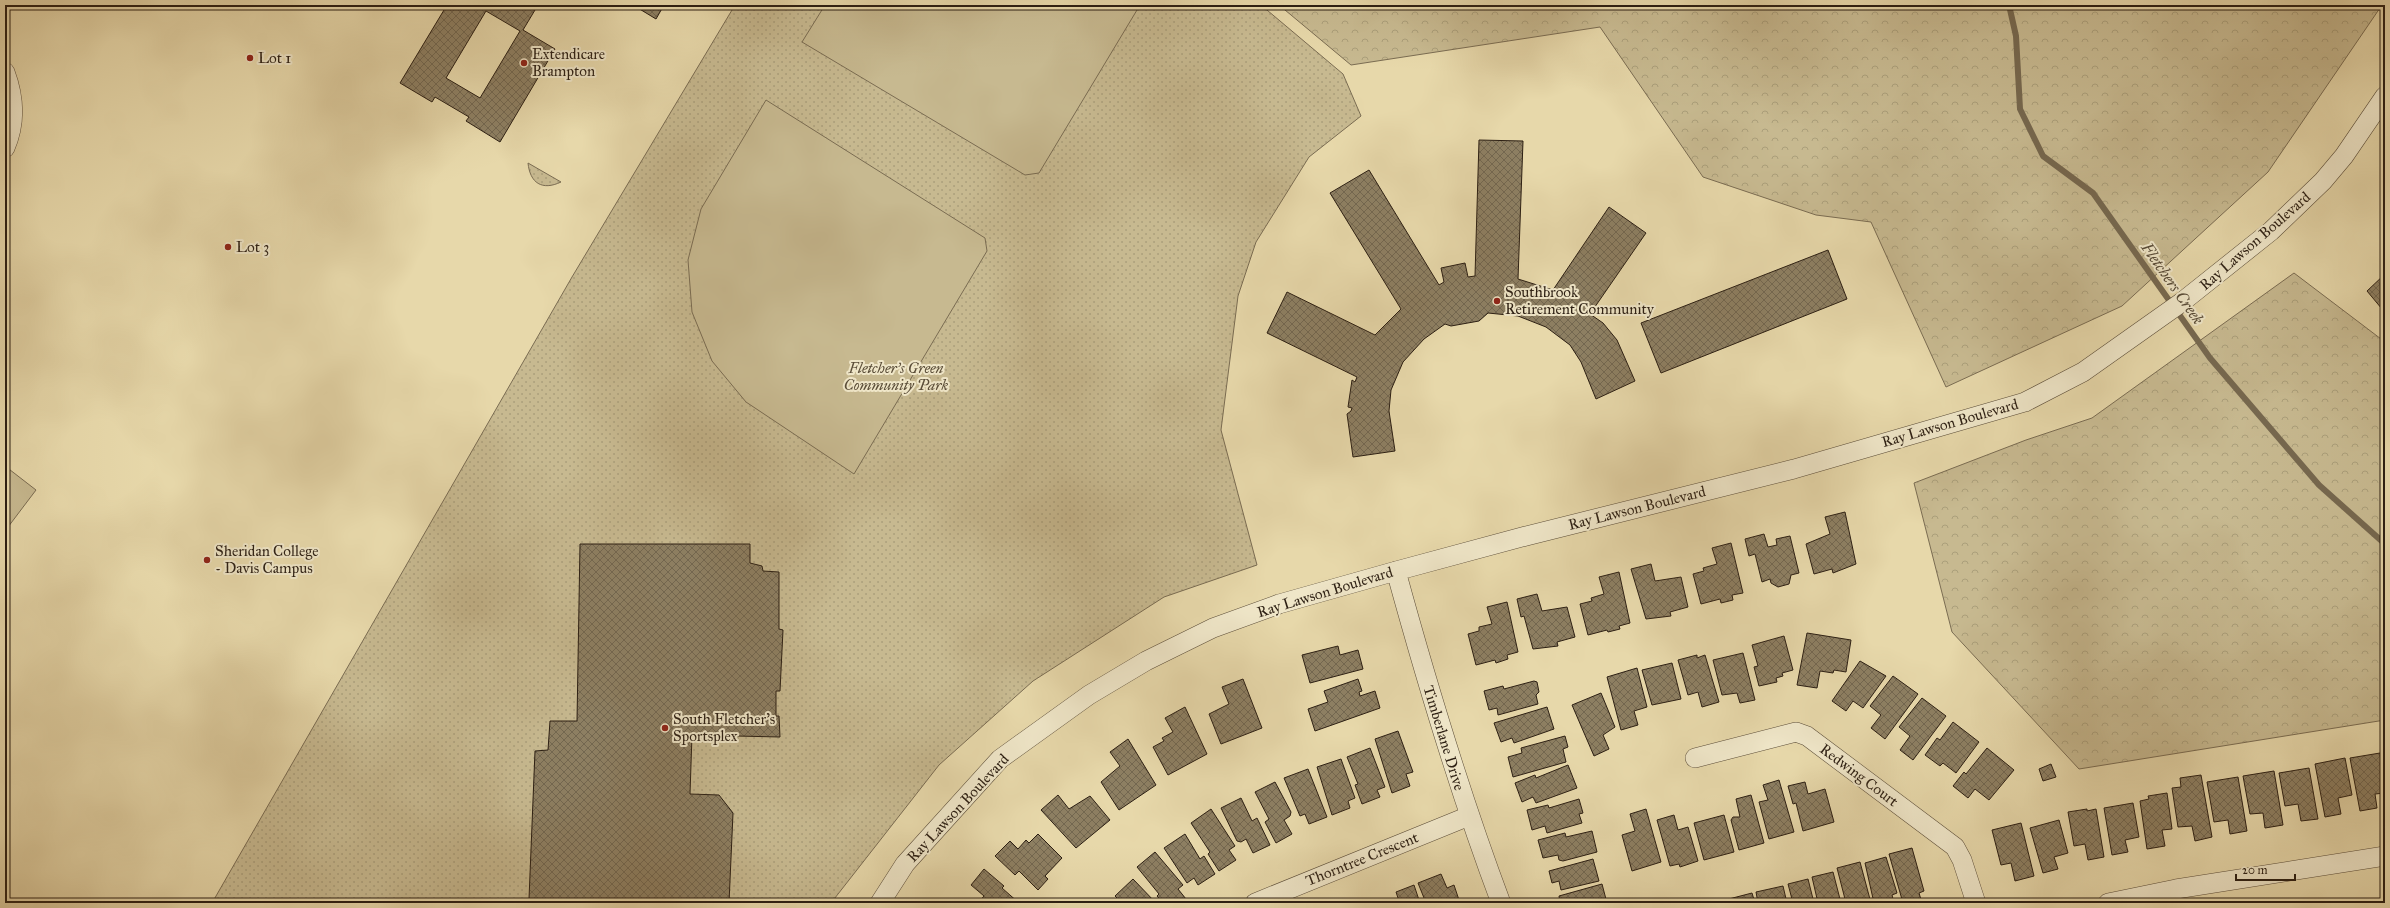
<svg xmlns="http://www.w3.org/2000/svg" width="2390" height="908" font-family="'IM FELL Great Primer',serif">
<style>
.green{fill:url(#green-dots);stroke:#7a6c52}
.forest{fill:url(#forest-crowns);stroke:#7a6c52}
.pitch{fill:#c7b990;stroke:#7a6c52}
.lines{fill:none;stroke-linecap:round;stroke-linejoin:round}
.stream{stroke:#76684f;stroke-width:6}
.building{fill:url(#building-cross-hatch);stroke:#2c1f13;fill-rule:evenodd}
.minor-casing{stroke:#5b4d39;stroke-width:20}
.minor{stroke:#efe6c8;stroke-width:19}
.poi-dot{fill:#8f2418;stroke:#efe6c8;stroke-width:1.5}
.labels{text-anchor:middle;stroke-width:4;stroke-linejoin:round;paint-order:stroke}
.poi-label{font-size:15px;fill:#2c1f13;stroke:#efe6c8;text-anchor:start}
.street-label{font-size:15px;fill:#2c1f13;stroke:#efe6c8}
.park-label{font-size:15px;font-style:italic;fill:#5a4d38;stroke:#efe6c8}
.water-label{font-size:16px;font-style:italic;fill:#574a36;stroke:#efe6c8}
</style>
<defs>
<pattern id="green-dots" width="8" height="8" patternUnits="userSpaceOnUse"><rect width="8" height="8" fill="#c7b990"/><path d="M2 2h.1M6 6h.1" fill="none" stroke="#ab9f7b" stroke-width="1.8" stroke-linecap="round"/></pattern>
<pattern id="forest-crowns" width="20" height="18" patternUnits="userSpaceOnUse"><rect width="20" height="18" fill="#c7b990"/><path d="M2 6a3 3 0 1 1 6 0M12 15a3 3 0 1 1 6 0" fill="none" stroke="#ab9f7b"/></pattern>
<pattern id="building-cross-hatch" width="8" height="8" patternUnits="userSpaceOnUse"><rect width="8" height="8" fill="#8d7f62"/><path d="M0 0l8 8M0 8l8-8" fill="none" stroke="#736750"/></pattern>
</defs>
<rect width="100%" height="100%" fill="#e7d8aa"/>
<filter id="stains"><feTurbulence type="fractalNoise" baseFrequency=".005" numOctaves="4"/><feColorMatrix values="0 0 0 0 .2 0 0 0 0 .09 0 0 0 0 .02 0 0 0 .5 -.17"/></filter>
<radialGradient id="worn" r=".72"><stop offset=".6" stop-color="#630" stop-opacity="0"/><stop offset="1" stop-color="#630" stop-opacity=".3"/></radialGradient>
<path class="green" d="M735,5H1261L1343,74L1361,116L1309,157L1256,242L1238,296L1221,430L1257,565L1164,597L1033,681L939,765L831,903H212L572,277Z
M528,163L561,182C542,191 530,183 528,163Z"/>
<path class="forest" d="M1279,5H2382L2268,172L2122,306L1946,387L1871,222L1816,215L1703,177L1600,27L1351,65Z
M2294,273L2385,342V720L2079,769L1952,632L1914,483L2026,440L2092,418Z"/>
<path class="pitch" d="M825,5H1140L1039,173L1025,175L802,42Z
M766,100L985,238L987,251L854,474L746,402L712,361L692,312L688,260L701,209Z
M5,466L36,490L5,531Z"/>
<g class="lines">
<path class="stream" d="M2009,5L2016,36L2020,109L2043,156L2093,193L2210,358L2319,485L2385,544"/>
</g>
<path class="building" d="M447,5H538L523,30L555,49L500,142L466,121L469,117L435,97L432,102L400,83ZM486,11L520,31L480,98L446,78Z
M633,5H664L656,19Z
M1479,140L1523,141L1518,279L1553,290L1609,207L1646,233L1590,314L1603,323L1617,340L1635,381L1596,399L1581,362L1570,345L1546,327L1518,316L1488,313L1479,321L1451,326L1445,324L1424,339L1403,362L1391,390L1389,411L1395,451L1353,457L1347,414L1351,411L1352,408L1348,407L1352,380L1355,382L1357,377L1267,333L1287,292L1375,335L1401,309L1330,193L1369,170L1439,285L1444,282L1441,268L1465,263L1468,277L1475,276Z
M1828,250L1847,299L1661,373L1641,323Z
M2385,274V310L2382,309L2367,291Z
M1845,512L1856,564L1833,573L1832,569L1814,574L1806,544L1830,534L1825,517Z
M1764,534L1768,547L1777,545L1776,539L1790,536L1799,573L1791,575L1789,584L1778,587L1771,583L1770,579L1762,582L1755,554L1749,556L1745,539Z
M1731,543L1743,593L1732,595L1733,600L1721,603L1720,599L1701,604L1693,574L1704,571L1703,568L1717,564L1712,548Z
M580,544H750V563L762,566L763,571L779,572V629L783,630L780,691H776V716H779L780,737L692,735L690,794L719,795L733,813L729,903H535L529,899L535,751L548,750L550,721H577Z
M1651,564L1655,581L1681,577L1688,607L1670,612L1671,616L1646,619L1631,569Z
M1619,572L1630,623L1619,626L1620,629L1608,632L1607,630L1588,635L1580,604L1592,601L1591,598L1604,594L1599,577Z
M1537,594L1542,611L1567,607L1575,637L1557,642L1558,646L1533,649L1524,616L1521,617L1517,599Z
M1507,602L1518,652L1507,655L1508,659L1496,663L1495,660L1476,665L1468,634L1479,631V627L1492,624L1487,607Z
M1807,633L1851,640L1846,672L1834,670L1833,673L1820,671L1817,688L1797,685Z
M1784,636L1793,670L1782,673L1783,676L1776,678L1777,682L1759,686L1754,667L1758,666L1752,645Z
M1338,646L1340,655L1358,650L1363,669L1310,683L1302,655Z
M1743,653L1755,700L1740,703L1737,693L1722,695L1713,660Z
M1697,655V658L1705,655L1719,702L1702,707L1698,692L1688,695L1678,660Z
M1860,661L1886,676L1863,708L1853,701L1846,711L1832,701Z
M1672,663L1681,699L1652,705L1642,670Z
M1637,668L1647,707L1634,711L1638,725L1621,730L1607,677Z
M1893,676L1918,694L1885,739L1871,728L1881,715L1870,706Z
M1243,679L1262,728L1221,744L1209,714L1229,704L1222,687Z
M1358,679L1362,691L1359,692L1360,696L1375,691L1380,708L1315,731L1308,709L1328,702L1324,691Z
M1534,681L1537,682L1539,692L1536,695L1538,704L1498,715L1497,708L1489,710L1484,691L1503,686L1504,689Z
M1601,693L1615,727L1603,735L1609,749L1594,756L1572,705Z
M1922,698L1946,716L1913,760L1900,750L1910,736L1899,727Z
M1185,707L1207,754L1168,775L1153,747L1164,741L1162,738L1173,732L1165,718Z
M1547,707L1554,729L1514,743L1512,738L1501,742L1494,723Z
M1953,722L1979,742L1956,773L1943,763L1940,766L1925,755L1937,738L1940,740Z
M1398,731L1413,772L1406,774L1410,786L1392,793L1375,739Z
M1565,736L1568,747L1563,749L1566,762L1513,777L1508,757L1522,753L1521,748Z
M1128,739L1156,785L1119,810L1101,782L1120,766L1110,752Z
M1370,748L1385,787L1377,790L1380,797L1362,804L1355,785L1358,784L1347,757Z
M1987,748L2014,770L1989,800L1975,789L1968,798L1953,786L1964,772L1966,774Z
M2380,753L2385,793L2375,794L2377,808L2360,811L2350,758Z
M2345,758L2352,795L2338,798L2341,814L2325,817L2315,764Z
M1341,759L1355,798L1348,801L1350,808L1332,815L1317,767Z
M2051,764L2056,777L2043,781L2039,769Z
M1568,765L1577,788L1536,803L1533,797L1522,802L1515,783L1535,775L1536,778Z
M2309,768L2318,819L2301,821L2298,804L2285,806L2279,773Z
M1308,769L1327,817L1309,824L1305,814L1300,816L1284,778Z
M2274,771L2283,825L2265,828L2263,813L2250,814L2243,776Z
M2201,775L2212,837L2195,841L2192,826L2178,827L2172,788L2181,787L2180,778Z
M2238,777L2247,831L2230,834L2228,820L2214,822L2207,782Z
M1779,780L1794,832L1769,839L1759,802L1768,800L1763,785Z
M1275,782L1291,812L1290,816L1284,820L1292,834L1276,843L1265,822L1269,819L1255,792Z
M1805,782L1808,794L1825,789L1834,822L1803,831L1796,803L1793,804L1788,786Z
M2167,793L2172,829L2162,830L2165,846L2147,849L2140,801L2149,799L2148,796Z
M1058,795L1069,809L1090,796L1110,820L1076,848L1041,810Z
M1751,795L1764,843L1739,850L1731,820L1733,817H1740L1736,799Z
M1241,798L1252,821L1257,818L1270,845L1253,853L1246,839L1241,842L1237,841L1221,808Z
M1579,799L1583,813L1579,814L1582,823L1547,833L1545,826L1532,830L1527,810L1548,805L1549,808Z
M2133,803L2139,837L2125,840L2128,852L2112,855L2104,808Z
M1211,809L1235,846L1229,850L1236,860L1219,871L1208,854L1210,852L1191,823Z
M1646,809L1661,862L1632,871L1622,835L1635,831L1630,814Z
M2087,809V811L2096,809L2104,857L2088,860L2085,844L2074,846L2068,812Z
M1674,815L1678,830L1688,827L1698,861L1680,867L1679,864L1670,866L1657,820Z
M1724,815L1734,852L1704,860L1694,823Z
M2059,820L2068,853L2054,857L2058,869L2043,873L2030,828Z
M2021,823L2034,876L2015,881L2011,863L2001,865L1992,830Z
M1592,831L1597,852L1563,861L1559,860L1558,855L1543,858L1538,840L1565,833L1566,837Z
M1038,834L1062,858L1045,876L1048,879L1038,890L1019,871L1015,875L995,856L1010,841L1018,849L1026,840L1029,843Z
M1185,834L1200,859L1204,856L1215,874L1198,885L1194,878L1187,883L1164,848Z
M1912,848L1924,891L1919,893L1922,903H1903L1889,854Z
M1155,852L1183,885L1178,889L1186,899L1182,903H1163L1157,896L1159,894L1137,867Z
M1886,857L1897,893L1892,895L1894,903H1874L1865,863Z
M1593,859L1599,881L1561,890L1559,881L1552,883L1549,871Z
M1860,862L1871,903H1846L1837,868Z
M984,869L1004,886L1002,888L1019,903H978L984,896L971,885Z
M1833,872L1841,903H1818L1812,877Z
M1441,874L1447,888L1454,885L1460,903L1433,901L1426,903L1418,883Z
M1133,879L1156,903H1122L1115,896Z
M1808,879L1814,903H1793L1788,884Z
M1602,884L1607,903H1560L1559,896Z
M1414,885L1420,903H1395L1399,901L1396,892Z
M1783,886L1787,903H1758L1756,892Z
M1752,893L1755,903H1725V900Z"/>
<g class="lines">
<defs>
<path id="minor" d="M5,72C14,96 16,123 5,148
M1396,571C1427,684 1460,794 1501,903
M1695,758L1796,732L1807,736L1955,847L1962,860L1976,903
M880,903L905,864L1000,759L1089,695L1146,661L1213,628L1279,604L1396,571L1526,536L1794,469L2025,402L2083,372L2182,302L2271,231L2323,181L2344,156L2385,96
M1255,903L1469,816
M2108,903L2176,889L2385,856"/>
</defs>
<use href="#minor" class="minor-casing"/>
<use href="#minor" class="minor"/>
</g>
<g class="poi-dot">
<circle cx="250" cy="58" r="4"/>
<circle cx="524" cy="63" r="4"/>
<circle cx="228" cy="247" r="4"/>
<circle cx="1497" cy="301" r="4"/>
<circle cx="207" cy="560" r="4"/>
<circle cx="665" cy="728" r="4"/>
</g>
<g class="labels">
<g class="poi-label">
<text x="532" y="59">Extendicare<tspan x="532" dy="17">Brampton</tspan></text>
<text x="258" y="63">Lot 1</text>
<text x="236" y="252">Lot 3</text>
<text x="1505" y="297">Southbrook<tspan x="1505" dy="17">Retirement Community</tspan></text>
<text x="215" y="556">Sheridan College<tspan x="215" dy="17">- Davis Campus</tspan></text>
<text x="673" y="724">South Fletcher's<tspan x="673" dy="17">Sportsplex</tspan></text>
</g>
<g class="street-label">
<text transform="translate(2255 241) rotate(-41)" y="5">Ray Lawson Boulevard</text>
<text transform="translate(1950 423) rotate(-16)" y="5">Ray Lawson Boulevard</text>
<text transform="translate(1637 508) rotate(-14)" y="5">Ray Lawson Boulevard</text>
<text transform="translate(1325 592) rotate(-17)" y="5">Ray Lawson Boulevard</text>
<text transform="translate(1444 738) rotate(73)" y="5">Timberlane Drive</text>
<text transform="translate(1859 775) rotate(37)" y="5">Redwing Court</text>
<text transform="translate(958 808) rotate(-47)" y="5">Ray Lawson Boulevard</text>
<text transform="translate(1362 859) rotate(-22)" y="5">Thorntree Crescent</text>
</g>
<g class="park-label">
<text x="896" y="373">Fletcher's Green<tspan x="896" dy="17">Community Park</tspan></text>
</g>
<g class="water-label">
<text transform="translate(2173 283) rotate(55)" y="6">Fletchers Creek</text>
</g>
</g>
<rect width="2390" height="908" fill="none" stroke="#e7d8aa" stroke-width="20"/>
<rect x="6" y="6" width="2378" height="896" fill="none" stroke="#2c1f13" stroke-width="2"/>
<rect x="10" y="10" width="2370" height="888" fill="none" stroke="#2c1f13"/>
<path d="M2236 874v6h59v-6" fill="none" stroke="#2c1f13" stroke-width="2"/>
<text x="2242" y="874" font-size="12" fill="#2c1f13" stroke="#efe6c8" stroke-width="3" paint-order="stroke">20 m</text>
<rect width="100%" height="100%" filter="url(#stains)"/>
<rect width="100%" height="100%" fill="url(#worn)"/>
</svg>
